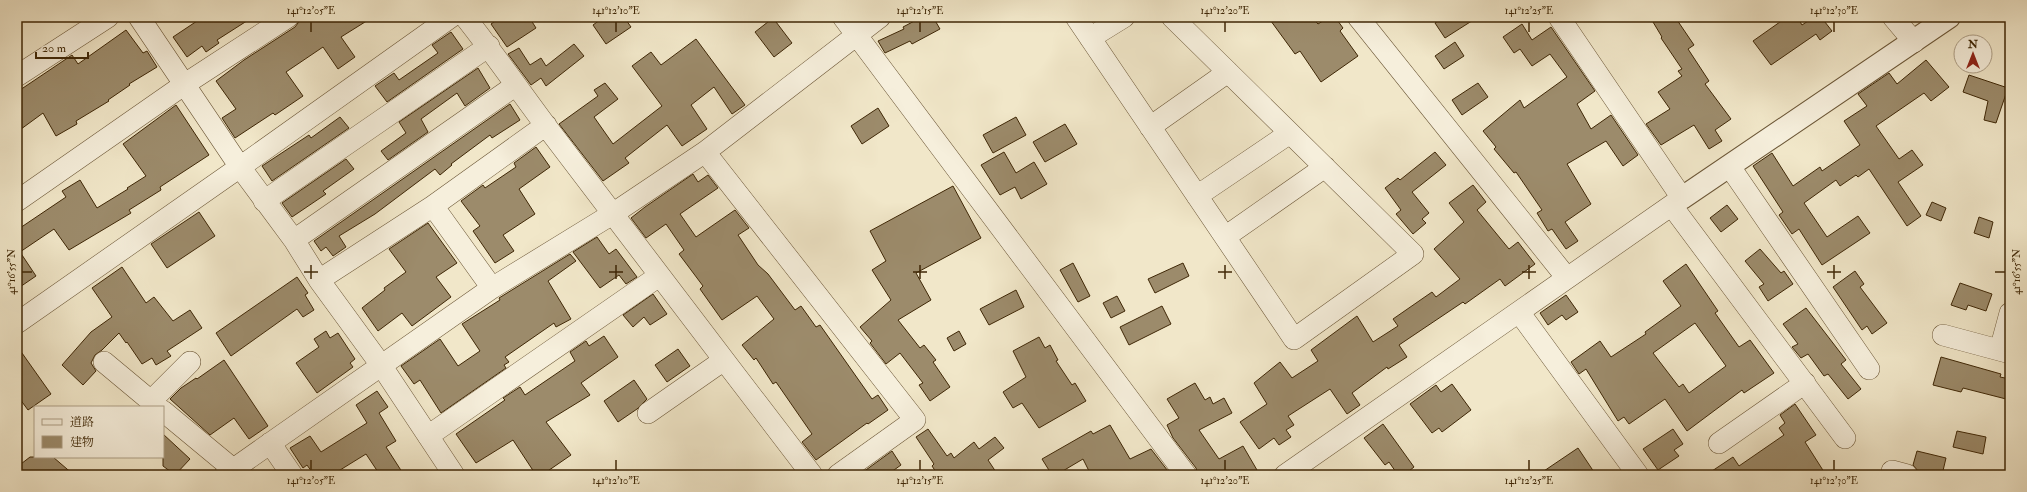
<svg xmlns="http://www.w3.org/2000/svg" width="2027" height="492" font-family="'IM FELL Double Pica','Noto Serif JP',serif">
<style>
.building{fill:#9c8b6b;stroke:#3f2706;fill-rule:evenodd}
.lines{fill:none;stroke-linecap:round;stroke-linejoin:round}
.minor-casing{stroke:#6c5737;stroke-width:22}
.tertiary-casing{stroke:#6c5737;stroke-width:24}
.minor{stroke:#f6efdc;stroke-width:21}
.tertiary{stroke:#f6efdc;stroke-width:22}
.ticks{fill:none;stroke:#3f2706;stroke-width:1.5}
.neatline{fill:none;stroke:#3f2706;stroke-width:1.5}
.ticks-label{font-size:10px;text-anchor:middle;fill:#3f2706}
</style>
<rect width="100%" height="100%" fill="#f1e7c9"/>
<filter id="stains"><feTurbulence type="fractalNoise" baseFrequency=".005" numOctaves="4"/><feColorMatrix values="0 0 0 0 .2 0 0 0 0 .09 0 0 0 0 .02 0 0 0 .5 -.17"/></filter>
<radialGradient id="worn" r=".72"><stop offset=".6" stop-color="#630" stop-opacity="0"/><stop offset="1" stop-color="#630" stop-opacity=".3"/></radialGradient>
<path class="building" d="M203,17H253L217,40L219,43L206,52L202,46L187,57L173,37Z
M300,17H373L341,37L355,57L338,69L323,47L286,72L303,96L275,115L273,113L235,138L222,118L236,109L216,81L244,60L295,27L298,23Z
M501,17H529L536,28L507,47L491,24Z
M604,17H624L631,27L606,44L593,25Z
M922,17H933L940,29L912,44L910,41L885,53L878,41L904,29L903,27Z
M1268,17H1312L1318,24L1329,17H1335L1343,28L1340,31L1358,56L1321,82L1300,51L1295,54Z
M1444,17H1478L1445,38L1435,23Z
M1650,17H1675L1694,45L1688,49L1709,81L1705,84L1731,119L1715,130L1722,141L1709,149L1694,125L1661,145L1646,124L1670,109L1658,92L1682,76L1678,71L1682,69L1661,38L1662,37Z
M1787,17H1797L1802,25L1814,17H1821L1832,31L1820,40L1816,34L1771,65L1753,41Z
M773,18L792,43L774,57L755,32Z
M1522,24L1532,40L1551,27L1595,91L1577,104L1591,129L1611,115L1638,155L1623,166L1606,141L1567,164L1591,204L1565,222L1578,241L1566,249L1552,229L1548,231L1537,213L1542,210L1516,172L1514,173L1494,149L1496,147L1483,131L1520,100L1524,108L1567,77L1550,54L1532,66L1520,49L1514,53L1503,37Z
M126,30L143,53L147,51L157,67L129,84L130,85L108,100L109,101L76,121L77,124L56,136L43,113L17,132V92L72,55L78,64Z
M451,32L463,49L387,102L375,86L394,73L399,80L438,53L432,45Z
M696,39L745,105L732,114L714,87L691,105L707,129L682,146L667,125L625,158L629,163L603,181L559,124L598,96L594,90L605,83L618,99L594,117L613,144L662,106L632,66L651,52L661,65Z
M1455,42L1464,56L1444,69L1435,56Z
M574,44L584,56L546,86L541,78L531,85L508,54L519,48L530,65L541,58L546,66Z
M1926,60L1949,87L1931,101L1924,93L1876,126L1899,159L1912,150L1923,165L1898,182L1921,216L1907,226L1869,169L1858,177L1856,175L1840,186L1836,180L1804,203L1827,237L1858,216L1870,233L1822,265L1799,229L1792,234L1779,215L1783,212L1753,166L1772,153L1793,186L1820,167L1822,171L1860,145L1844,121L1867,106L1858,94L1889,73L1897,84Z
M478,68L490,88L465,106L457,93L421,119L428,132L388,160L381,151L406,133L399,122Z
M1969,75L2008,88L1996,123L1984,120L1988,101L1963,92Z
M1478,83L1488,97L1462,115L1452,100Z
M510,104L520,120L492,138L490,135L451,164L452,165L440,175L435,169L375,214L339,236L346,247L333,256L326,247L321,251L314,241Z
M176,105L209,155L160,187L161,190L129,210L131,213L69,250L54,229L20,252L36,276L17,289V230L66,197L62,191L80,180L97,208L128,189L127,188L146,176L123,144Z
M878,108L889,126L862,144L851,126Z
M340,117L349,128L272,181L262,166L309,135L311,138Z
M1016,117L1026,135L993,153L983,135Z
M1065,124L1077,144L1045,162L1033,142Z
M536,147L550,167L519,189L535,214L503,235L514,251L495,263L473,231L480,226L461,201L483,185L485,188L516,167L514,163Z
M1004,152L1016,173L1034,162L1047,184L1021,199L1015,187L1000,195L981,165Z
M1435,152L1446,165L1412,192L1429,213L1422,219L1426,223L1413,234L1396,214L1401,210L1385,188L1398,178L1400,180Z
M346,159L354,169L323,191L326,194L292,217L282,203Z
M693,174L698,182L708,175L718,188L680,214L696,237L735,210L749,228L738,235L758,265L768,274L795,310L801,306L816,327L820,325L872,399L878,395L888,410L868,424L867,423L816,460L802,442L812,434L776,382L773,384L756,358L754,360L742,345L774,319L757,296L722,320L700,289L703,286L679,254L684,250L666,224L646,238L631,218L645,207Z
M1473,185L1486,202L1477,210L1509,249L1518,242L1535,264L1505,286L1500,279L1465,304L1463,302L1399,345L1407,357L1388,369L1387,367L1352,393L1360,405L1347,414L1330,389L1288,416L1294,425L1286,430L1291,437L1279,445L1274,438L1259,449L1240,422L1267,404L1254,383L1280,362L1292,378L1318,361L1311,350L1357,316L1373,342L1398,326L1393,319L1432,292L1436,297L1460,279L1434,249L1464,222L1449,203Z
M953,186L981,238L916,273L931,300L898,320L920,348L924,345L936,360L933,362L950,387L930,401L919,385L923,383L900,353L886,364L870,343L872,341L860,327L891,300L872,270L886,261L870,231Z
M1932,202L1946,208L1941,221L1926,215Z
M1727,205L1738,219L1721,232L1710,218Z
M199,212L215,236L167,268L151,244Z
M1979,217L1993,222L1989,238L1974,233Z
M428,223L457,263L436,277L451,297L412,326L402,313L378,331L362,308L385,290L384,288L406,272L389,249Z
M597,237L609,254L616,249L637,277L626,284L619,275L600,288L573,252Z
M1760,249L1781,273L1784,271L1793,284L1768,301L1759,287L1764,284L1745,261Z
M570,254L576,261L548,281L571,319L556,327L554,323L505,357L509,362L504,365L506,368L441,413L420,380L414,384L401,366L440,339L458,366L480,351L462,324L500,300L499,298Z
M1073,263L1090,296L1078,302L1060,270Z
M1183,263L1189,276L1155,293L1148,279Z
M1686,264L1718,311L1715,313L1739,347L1750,340L1774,373L1744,393L1742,390L1687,431L1665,399L1629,424L1624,417L1618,421L1586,369L1579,374L1571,362L1600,341L1611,357L1646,334L1645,332L1681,306L1663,281ZM1695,323L1726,366L1689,393L1683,384L1679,387L1653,353Z
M122,267L146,303L154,297L173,321L190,310L202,328L167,351L171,356L156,365L152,358L142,364L127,342L126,343L119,333L102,350L95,355L91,363L96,371L83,385L62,365L91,332L112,317L92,288Z
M1855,271L1864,284L1860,287L1887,323L1872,334L1867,326L1862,330L1833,287Z
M297,277L308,293L305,295L314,310L303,317L297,309L231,356L216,333Z
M1960,283L1992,294L1986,311L1968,305L1966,310L1951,305Z
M1016,290L1024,307L989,325L980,309Z
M653,294L667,314L650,325L644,317L633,327L623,315Z
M1566,295L1578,312L1566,320L1562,315L1548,325L1540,313Z
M1117,296L1125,311L1111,318L1103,303Z
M1162,306L1171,324L1129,345L1120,327Z
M1806,308L1846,360L1841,364L1861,389L1848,399L1828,374L1824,376L1808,354L1801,358L1792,347L1798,344L1783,324Z
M326,331L330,338L338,333L355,359L350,363L353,367L317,393L296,363L319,347L314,339Z
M959,331L966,344L954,351L947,338Z
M604,336L618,357L581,383L590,395L546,422L571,455L542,475H536L513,440L476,463L456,434L505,400L503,398L520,387L525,395L575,361L570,352L586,341L589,346Z
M1039,337L1045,348L1050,345L1058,360L1056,361L1072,385L1075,383L1086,401L1039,428L1022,403L1013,408L1003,392L1026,377L1013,351Z
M17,346L51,394L28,410L17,395Z
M678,349L690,366L667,382L655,365Z
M1941,357L2001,374L2000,377L2010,379V400L1963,388L1961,392L1933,385Z
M224,360L268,426L249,439L234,418L210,435L170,399L181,388L196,378L197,379Z
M634,380L647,399L637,409L618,422L604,401Z
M1195,383L1205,400L1210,397L1213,404L1224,398L1232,413L1199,430L1219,459L1243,446L1257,470L1248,475H1198L1196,468L1173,438L1167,425L1179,418L1167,399Z
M1452,384L1471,410L1442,432L1439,428L1432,433L1410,404L1436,385L1441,392Z
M377,391L388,407L379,413L396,441L386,447L404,475H380L366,454L332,475H314L307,465L303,468L290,448L310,436L321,452L367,423L356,405Z
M1795,404L1816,435L1805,442L1826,475H1706L1733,457L1739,466L1784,435L1779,428L1785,423L1780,415Z
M1383,424L1414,467L1404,475H1398L1389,462L1385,465L1364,438Z
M1110,425L1130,459L1151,449L1171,475H1091L1083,459L1056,475H1052L1042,459L1091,431L1093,434Z
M928,429L947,456L951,453L954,458L974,442L979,449L995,437L1004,448L988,460L998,475H938L932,466L934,464L916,437Z
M1673,429L1683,444L1674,450L1679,456L1658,470L1643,449Z
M1957,431L1986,437L1983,454L1953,447Z
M163,434L190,459L175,475L163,466Z
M1578,448L1596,475H1538Z
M892,451L901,465L887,475H859Z
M1917,451L1946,458L1942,475L1918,471L1913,465Z
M30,457H53L74,475H17V467Z"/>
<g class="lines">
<defs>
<path id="minor" d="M139,17L240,167L294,240L319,280L381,365L454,475
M465,17C493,52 519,90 546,126C635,243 723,359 812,475
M843,17L1186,475
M1076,17L1294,339L1413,254L1172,17
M1358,17L1567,278
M1893,17L1914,42
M1090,38L1124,17
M17,76L108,17
M1150,127L1228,72
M705,152L915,420L838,475
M1730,167L1869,369
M1197,196L1290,133
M17,201L185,84L288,17
M264,201L489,46
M433,206L492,288
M1672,206L1845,438
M1225,237L1325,167
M294,240L516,85
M319,280L433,206L546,125
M1519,312L1638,475
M17,323L240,167L451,17
M1943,335L2010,353
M2000,350L2010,313
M104,362L158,407
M151,401L190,362
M163,411L233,469
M648,413L724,360
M428,436L659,276
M270,443L292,475
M1719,443L1805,383
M1892,471L1907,475
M225,475L492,288L614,213L705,152L880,17
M1285,475L1682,198L1559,17"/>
<path id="tertiary" d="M1682,198L1949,17"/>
</defs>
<use href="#minor" class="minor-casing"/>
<use href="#tertiary" class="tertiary-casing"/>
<use href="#minor" class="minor"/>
<use href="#tertiary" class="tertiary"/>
</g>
<path class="ticks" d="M311,22V32M616,22V32M920,22V32M1225,22V32M1529,22V32M1834,22V32M311,265V279M616,265V279M920,265V279M1225,265V279M1529,265V279M1834,265V279M22,272H32M304,272H318M609,272H623M913,272H927M1218,272H1232M1522,272H1536M1827,272H1841M1995,272H2005M311,460V470M616,460V470M920,460V470M1225,460V470M1529,460V470M1834,460V470"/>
<rect width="2027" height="492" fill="none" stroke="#f1e7c9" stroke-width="44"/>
<rect x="34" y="406" width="130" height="52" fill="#f6efdc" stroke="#ad9f86"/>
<rect x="42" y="419" width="20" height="6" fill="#f6efdc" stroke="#ad9f86"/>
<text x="70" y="426" font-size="12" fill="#3f2706">道路</text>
<rect x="42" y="436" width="20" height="12" fill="#9c8b6b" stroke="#ad9f86"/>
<text x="70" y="446" font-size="12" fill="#3f2706">建物</text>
<g transform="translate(1973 54)"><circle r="19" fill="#f6efdc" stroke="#ad9f86"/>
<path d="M0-3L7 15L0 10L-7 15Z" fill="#8f2418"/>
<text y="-6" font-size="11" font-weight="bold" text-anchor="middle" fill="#3f2706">N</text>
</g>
<path d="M36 52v6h52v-6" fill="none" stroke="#3f2706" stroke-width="2"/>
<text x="42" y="52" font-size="12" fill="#3f2706" stroke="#f6efdc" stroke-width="3" paint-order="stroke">20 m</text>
<rect x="22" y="22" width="1983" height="448" class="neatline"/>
<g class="ticks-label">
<text x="311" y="14">141°12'05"E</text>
<text x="616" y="14">141°12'10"E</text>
<text x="920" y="14">141°12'15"E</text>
<text x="1225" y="14">141°12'20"E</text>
<text x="1529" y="14">141°12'25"E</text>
<text x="1834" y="14">141°12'30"E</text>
<text transform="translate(11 272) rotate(-90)" y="4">41°16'55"N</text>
<text transform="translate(2016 272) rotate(-90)" y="4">41°16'55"N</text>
<text x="311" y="484">141°12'05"E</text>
<text x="616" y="484">141°12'10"E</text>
<text x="920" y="484">141°12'15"E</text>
<text x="1225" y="484">141°12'20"E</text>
<text x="1529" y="484">141°12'25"E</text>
<text x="1834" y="484">141°12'30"E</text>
</g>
<rect width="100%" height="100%" filter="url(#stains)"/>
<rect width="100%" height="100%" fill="url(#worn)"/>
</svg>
